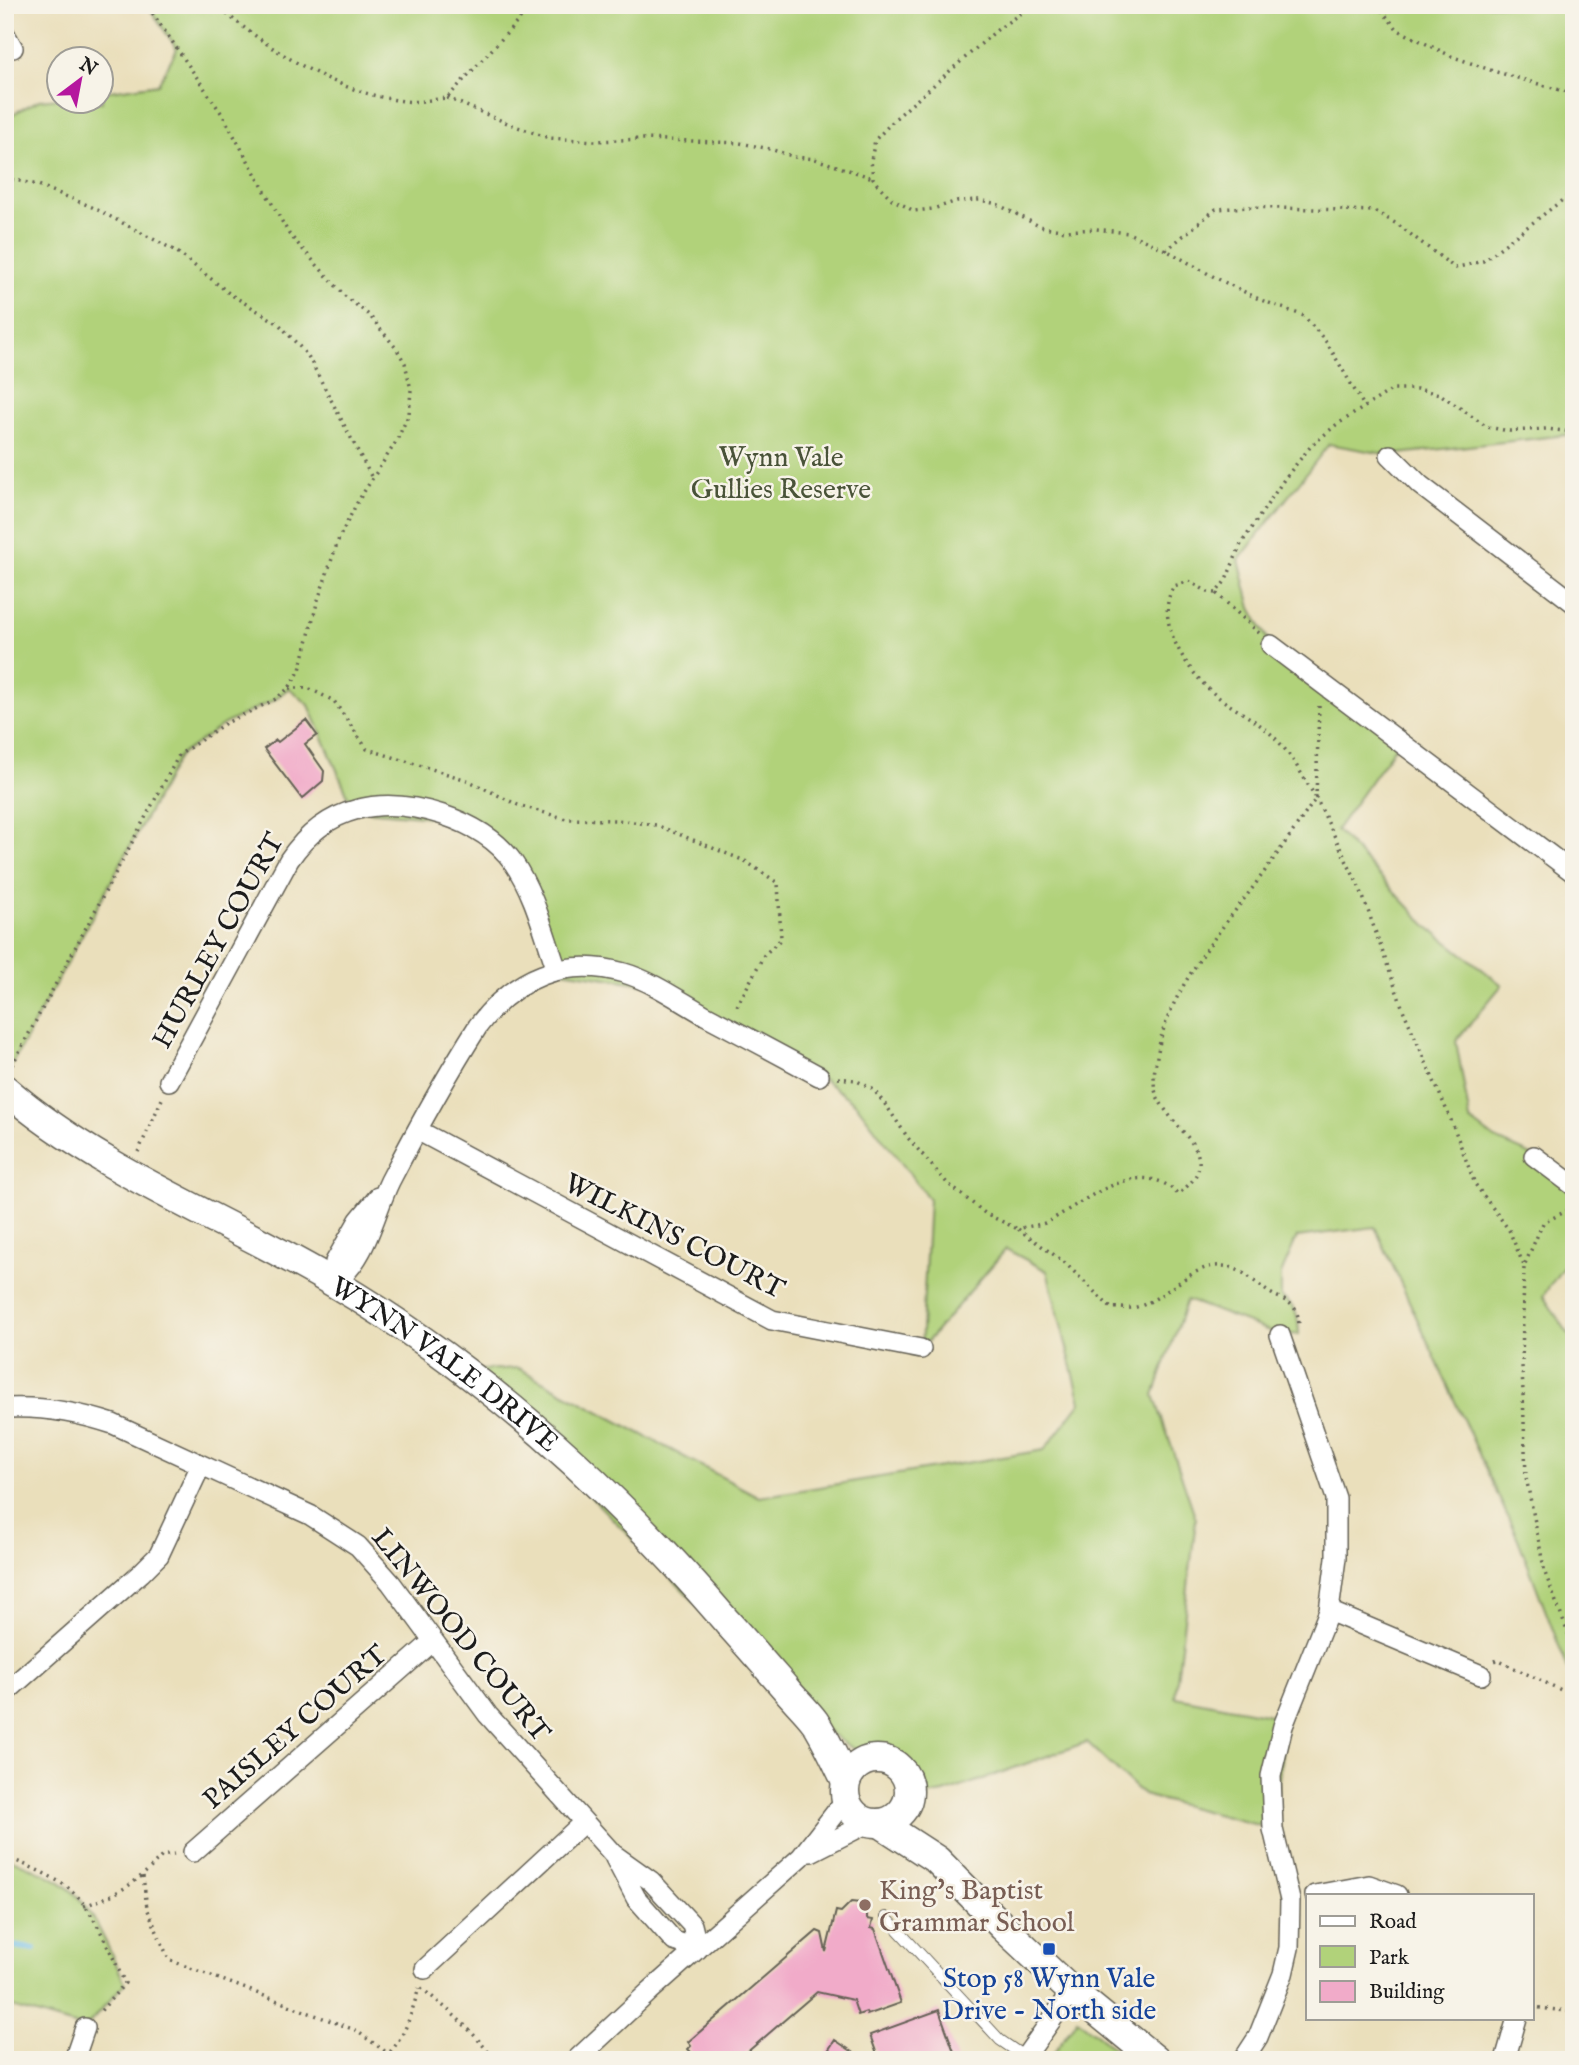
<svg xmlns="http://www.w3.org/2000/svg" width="1579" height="2065" font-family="'IM FELL English',serif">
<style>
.green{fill:#b1d27a;stroke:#66774b;stroke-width:2}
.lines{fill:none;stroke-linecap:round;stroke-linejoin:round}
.stream{stroke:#6ebee9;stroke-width:6}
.building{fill:#f1abc9}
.lane-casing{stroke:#646054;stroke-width:12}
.street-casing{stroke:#646054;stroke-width:22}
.secondary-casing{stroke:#646054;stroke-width:31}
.path{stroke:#646054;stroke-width:3.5;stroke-dasharray:2 5;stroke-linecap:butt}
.lane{stroke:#fff;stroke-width:10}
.street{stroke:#fff;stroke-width:19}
.secondary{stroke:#fff;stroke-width:28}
.education-dot{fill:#8d6e63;stroke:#f7f3e8;stroke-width:2.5}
.transit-dot{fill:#1a4fb4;stroke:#f7f3e8;stroke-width:2.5}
.labels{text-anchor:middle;stroke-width:5;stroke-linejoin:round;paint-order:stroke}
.park-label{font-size:28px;fill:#495338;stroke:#f7f3e8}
.street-label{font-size:28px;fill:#1c1c1c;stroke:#f7f3e8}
.education-label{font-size:28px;fill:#785e54;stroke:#f7f3e8;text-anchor:start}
.transit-label{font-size:28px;fill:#164399;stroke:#f7f3e8}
</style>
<rect width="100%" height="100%" fill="#f7f3e8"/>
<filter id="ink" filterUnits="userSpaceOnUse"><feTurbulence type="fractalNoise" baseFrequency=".0143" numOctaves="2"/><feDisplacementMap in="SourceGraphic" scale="14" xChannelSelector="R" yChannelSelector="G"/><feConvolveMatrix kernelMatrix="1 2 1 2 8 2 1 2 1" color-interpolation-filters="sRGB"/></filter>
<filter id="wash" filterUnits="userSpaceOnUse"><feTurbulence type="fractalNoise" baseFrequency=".00686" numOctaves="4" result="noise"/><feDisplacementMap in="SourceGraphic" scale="28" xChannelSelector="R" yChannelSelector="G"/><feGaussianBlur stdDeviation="1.57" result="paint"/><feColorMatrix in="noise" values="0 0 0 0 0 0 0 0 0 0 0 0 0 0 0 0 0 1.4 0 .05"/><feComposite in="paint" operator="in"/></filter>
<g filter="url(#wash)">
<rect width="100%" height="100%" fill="#eadfbb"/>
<path class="green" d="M147,5H1574V434L1390,455L1329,444L1239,560L1251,608L1271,645L1400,740L1336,830L1427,926L1502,985L1456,1041L1470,1120L1495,1139L1534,1156L1574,1186V1251L1543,1296L1574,1342V1685L1518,1539L1375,1227L1297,1237L1281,1274V1297C1297,1307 1298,1316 1299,1334L1280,1335L1187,1300L1154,1395L1196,1519L1175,1697L1286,1718L1273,1829L1143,1795L1087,1742L944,1793L909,1799C913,1759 882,1763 856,1750C841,1742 828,1732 815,1723L466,1371L518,1368L759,1497L1044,1450L1081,1402L1047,1271L1006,1249L921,1349L929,1199L856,1104L819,1076L650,985L557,970L512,861L456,819L354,810L309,705L289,688L274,700L224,724L179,756L5,1077V118L39,100L59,98L60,102H102V92L158,84L177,49Z
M5,1856C29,1867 59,1877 77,1896C97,1917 112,1957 125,1983L85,2028L5,2005Z
M1077,2019L1129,2060H1049Z"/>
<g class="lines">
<path class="stream" d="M5,1945L34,1949"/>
</g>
<g id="blocks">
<path class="building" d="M306,720L317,735L305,744L324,771L323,781L302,799L264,749L276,740L278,742Z
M851,1902L860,1903L867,1910V1919L873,1920L871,1928L875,1929L901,2003L867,2015L866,2012L858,2015L853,2000L817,1992L738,2060H698L688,2049L691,2046L688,2042L817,1931L822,1933L826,1952L836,1911L841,1912Z
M939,2010L957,2060H879L870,2035Z
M835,2040L865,2060H822Z"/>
</g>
</g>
<g filter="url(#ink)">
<use href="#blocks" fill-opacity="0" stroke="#646054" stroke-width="2"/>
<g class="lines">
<defs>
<path id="lane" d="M886,1917L1000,2040L1025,2057"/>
<path id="street" d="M5,34L13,48
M1390,455L1420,485L1574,603
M1271,645L1574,873
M169,1081L289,860C326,805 382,795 443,815C470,824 496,838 513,862C535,894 544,934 557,970
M419,1131L772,1320L921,1349
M1534,1156L1574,1186
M334,1283C367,1259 373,1216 390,1181C417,1129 447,1075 478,1026C514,978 564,956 624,973C652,981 680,1001 705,1015C743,1035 781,1055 819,1076
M334,1283L335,1262L359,1220L378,1197
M5,1408C43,1406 77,1412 113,1424L310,1515L358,1546L391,1583L488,1715L613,1854L651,1881L692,1925L698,1949
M1329,1611L1481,1675
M5,1693L141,1573L159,1555L201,1465
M193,1852L432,1642
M811,1852L870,1822
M615,1858L636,1898L674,1941L698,1949
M1315,1895L1369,1885L1397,1895
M425,1969L584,1822
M74,2060L85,2028
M576,2060L650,1991L801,1857L846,1799
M1023,2060L1072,1991
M1243,2060L1258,2037L1283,1974L1289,1948L1290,1900L1273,1829L1271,1776L1283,1726L1329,1611L1336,1558V1498L1280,1335
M1505,2060L1517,2018"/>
<g id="secondary">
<path id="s1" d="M5,1089C102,1173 225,1218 334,1283C485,1372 614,1490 727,1622C747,1644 766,1666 786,1689C795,1700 806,1710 815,1722C827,1740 836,1762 846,1781"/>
<circle cx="877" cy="1791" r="32"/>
<path d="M880,1823L937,1860L1003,1927L1067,1987L1156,2060"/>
</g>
</defs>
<use href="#lane" class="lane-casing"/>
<use href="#street" class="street-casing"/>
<use href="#secondary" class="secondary-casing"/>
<path class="path" d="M216,5C268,49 335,93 404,101C418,103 434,99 447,98L533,5
M1032,5L997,30L897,117L875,140L871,160L873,178L877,184L892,199L914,211L933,209L957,201L980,200L997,204L1039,226L1065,231L1096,229L1128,233L1166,250L1216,278L1261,300L1304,316L1327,343L1364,406
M1377,5L1398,30L1451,56L1493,71L1574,94
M447,98L512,125L549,138L594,141L644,139L740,143L770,149L795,157L815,159L873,178
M5,178L38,185L92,207L176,251L230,294L279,324L308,356L372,478
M1166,250L1216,209L1249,207L1374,211L1397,224L1455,268L1483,261L1574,191
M1216,593L1208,592L1189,581L1174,586C1153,619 1186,669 1211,691C1230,708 1255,718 1273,736C1291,753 1303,777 1316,798C1295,829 1273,860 1251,890C1218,933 1170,992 1159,1046C1156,1063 1150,1083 1158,1098C1176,1134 1228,1157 1178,1194C1174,1191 1170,1186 1165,1184C1126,1163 1078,1207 1045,1223C1036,1226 1027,1226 1018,1229L1064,1262L1111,1308C1118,1307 1126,1309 1132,1308C1167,1302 1192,1258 1229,1267C1246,1271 1256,1284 1270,1293C1288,1303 1298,1302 1299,1326
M1259,633L1216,593L1226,580L1241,544L1285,478L1311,446L1336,425L1393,389H1417L1440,394L1487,427L1509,431L1546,429L1574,432
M289,688H308L334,701L367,749L467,780L518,805L566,819L617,820L656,825L745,861L778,883L781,939L764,955L736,1008
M1319,706L1316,798L1361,891L1404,1012L1451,1120L1475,1184L1509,1230L1524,1266
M5,1059L13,1066
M12,1065L179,755L224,724L274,700L289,688L300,670L317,603L339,538L358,501L396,442L409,414L411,390L405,363L396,348L369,315L345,296L289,234L222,114L147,5
M838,1078L855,1080L873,1089L888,1108L908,1138L947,1183L986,1214L1018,1229
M138,1152L162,1099
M1574,1207L1543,1223L1524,1266L1522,1366L1526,1477L1545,1573L1574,1649
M1495,1661L1497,1660L1574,1696
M5,1856C29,1867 59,1877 77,1896C97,1917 112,1957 125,1983L98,2014
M143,1876L147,1908L169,1960L355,2030L389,2054L403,2060
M84,1906C120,1893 136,1884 162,1856L174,1854
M421,1988C448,2009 474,2031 494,2060
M1532,2007L1574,2012
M379,2060C404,2046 411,2013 419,1988"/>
<use href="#lane" class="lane"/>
<use href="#street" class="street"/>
<use href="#secondary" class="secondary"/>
</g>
</g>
<circle class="education-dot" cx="865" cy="1905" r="7"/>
<rect class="transit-dot" x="1042" y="1942" width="14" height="14" rx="3.5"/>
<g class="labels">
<g class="park-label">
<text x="781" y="466">Wynn Vale<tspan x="781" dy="32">Gullies Reserve</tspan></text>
</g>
<g class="street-label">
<text transform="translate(217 940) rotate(-61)" y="10">HURLEY COURT</text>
<text transform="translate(675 1235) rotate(27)" y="10">WILKINS COURT</text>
<text dy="10" stroke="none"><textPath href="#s1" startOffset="520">WYNN VALE DRIVE</textPath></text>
<text transform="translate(462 1634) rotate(51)" y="10">LINWOOD COURT</text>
<text transform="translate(294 1726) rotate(-41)" y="10">PAISLEY COURT</text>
</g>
<g class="education-label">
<text x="879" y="1899">King's Baptist<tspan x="879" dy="32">Grammar School</tspan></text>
</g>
<g class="transit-label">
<text x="1049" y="1987">Stop 58 Wynn Vale<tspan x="1049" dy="32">Drive - North side</tspan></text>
</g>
</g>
<rect width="1579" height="2065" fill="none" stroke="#f7f3e8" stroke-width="28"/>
<rect x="1306" y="1894" width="228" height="126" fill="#f7f3e8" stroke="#9f9d96" stroke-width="2"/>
<rect x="1320" y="1916" width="35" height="10" fill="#ffffff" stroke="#9f9d96" stroke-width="2"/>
<text x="1369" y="1928" font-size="21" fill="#1c1c1c">Road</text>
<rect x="1320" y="1946" width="35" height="21" fill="#b1d27a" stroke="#9f9d96" stroke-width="2"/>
<text x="1369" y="1964" font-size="21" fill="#1c1c1c">Park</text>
<rect x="1320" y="1981" width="35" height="21" fill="#f1abc9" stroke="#9f9d96" stroke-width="2"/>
<text x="1369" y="1998" font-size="21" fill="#1c1c1c">Building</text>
<g transform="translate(80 80) rotate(32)"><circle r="33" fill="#f7f3e8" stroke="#9f9d96" stroke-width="2"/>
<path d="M0-5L12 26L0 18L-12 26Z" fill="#b5179e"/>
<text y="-10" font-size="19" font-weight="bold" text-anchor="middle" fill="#1c1c1c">N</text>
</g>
</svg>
